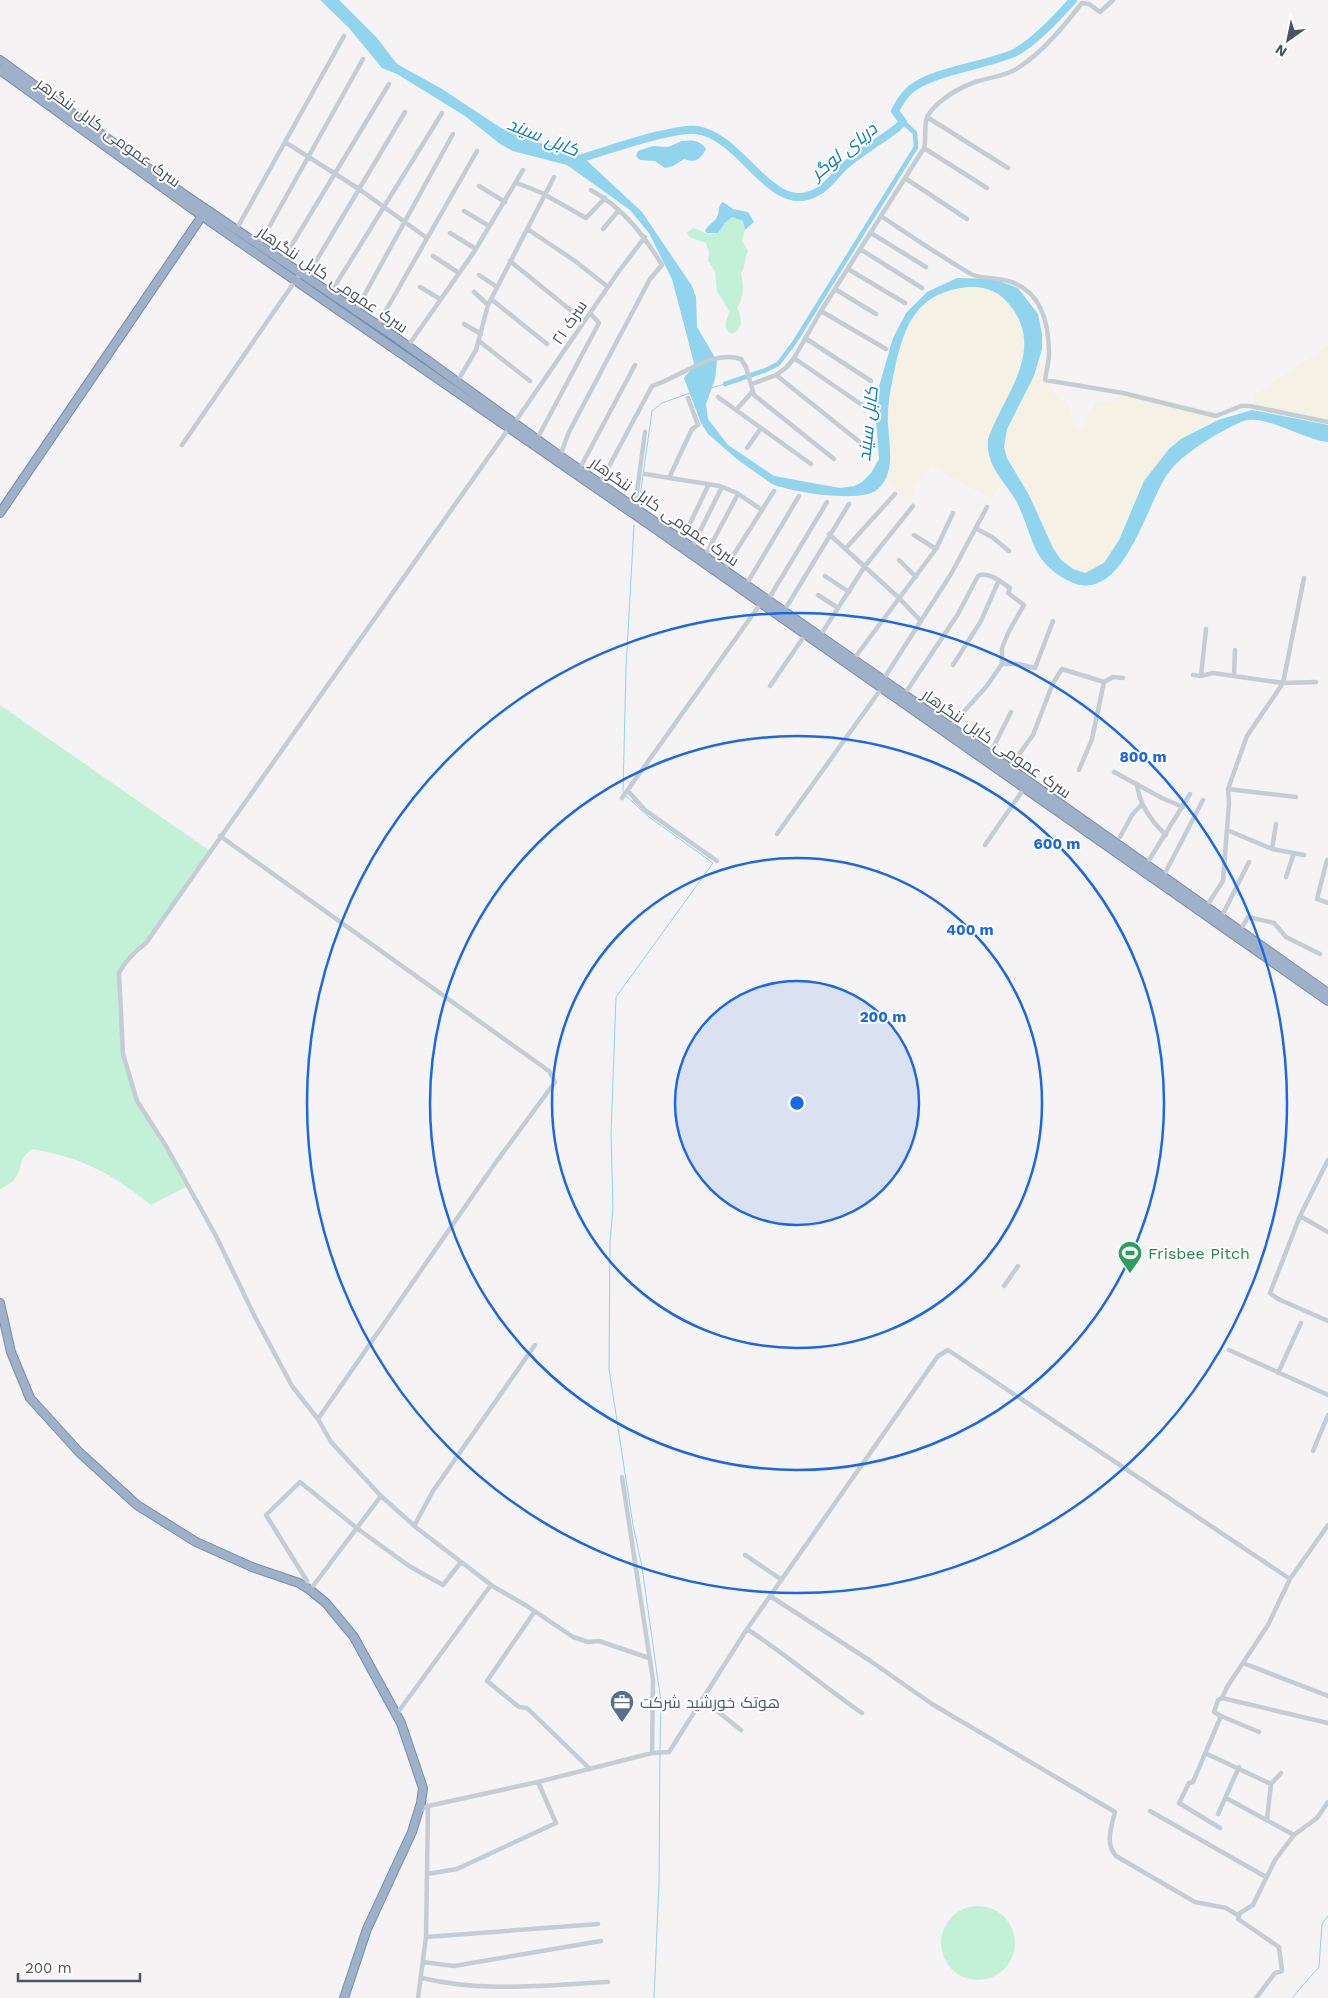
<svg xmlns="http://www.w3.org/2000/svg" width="1328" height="1998" font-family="'Work Sans',Cairo,sans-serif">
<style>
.green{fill:#c3f1d7}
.sand{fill:#f5f1e5}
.water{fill:#90d4ee}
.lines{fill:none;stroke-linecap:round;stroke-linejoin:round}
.stream{stroke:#90d4ee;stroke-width:1}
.canal{stroke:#90d4ee;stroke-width:4.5}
.river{stroke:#90d4ee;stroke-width:8}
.trunk-casing{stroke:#768dad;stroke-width:10}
.minor{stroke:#c4ccd4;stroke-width:4.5}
.trunk{stroke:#9fb1c9;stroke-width:8}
.ring{fill:none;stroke:#1a67e7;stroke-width:2.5}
.labels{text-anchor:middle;stroke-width:4;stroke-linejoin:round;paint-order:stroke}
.street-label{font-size:16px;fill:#4a5461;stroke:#fff}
.leisure-label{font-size:16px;fill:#27864d;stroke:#fff;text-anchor:start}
.service-label{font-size:16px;fill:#4e5e75;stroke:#fff;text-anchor:start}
.water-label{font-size:18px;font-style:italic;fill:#0b7faa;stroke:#fff}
.centre{fill:#1a67e7;stroke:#fff;stroke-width:2.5}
.ring-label{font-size:15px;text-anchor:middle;font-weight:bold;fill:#1a67e7;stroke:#fff;stroke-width:4;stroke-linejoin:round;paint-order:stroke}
</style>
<rect width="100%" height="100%" fill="#f5f3f3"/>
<path class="green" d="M732,217L743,221L745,230L742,241L748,251C744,259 746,266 741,273C744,287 744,297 737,308C742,318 744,330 731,334C721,327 728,320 729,311L717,291L715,271L708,261L709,252L706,243L689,237L687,232L694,228L710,235L718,233L725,223Z
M0,705L210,851L146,943L133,952L119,973L123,1054L137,1101L166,1146L186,1187L151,1205C111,1173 83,1158 32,1149C13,1162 28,1177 0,1189Z
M941 1943a37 37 0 1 1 74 0a37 37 0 1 1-74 0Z"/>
<path class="sand" d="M971,287C987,288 1000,293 1011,305C1061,367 958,423 1002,482L991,498L931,466L925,477L915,483L913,498L902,496L884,481C892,462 888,444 888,424C888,404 892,384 896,364C907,317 920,294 971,287Z
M1328,345V425L1252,410L1255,395Z
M1039,363L1044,370V380L1053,388L1054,394L1070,405L1072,423L1081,430L1084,429L1088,414L1096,401L1111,402L1126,391L1215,412L1218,420L1200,428L1130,511L1119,540L1104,563L1085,573L1073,569L1061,560L1053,548L1029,495L1007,458L1004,447L1007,429Z"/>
<path class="water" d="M320,0H339L377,38L397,64L442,89L501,128L531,141L569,150L583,157L642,212L692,286L696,297L697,327L717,361L715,379L706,404L708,419L728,445L774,476L840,488L854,486L862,482L871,473L879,459L876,419L878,390L893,338L906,313L927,292L957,278L994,279L1018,288L1038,314L1042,334V349L1034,376L1007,429L1004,447L1007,458L1029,495L1053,548L1061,560L1073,569L1085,573L1104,563L1119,540L1144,481L1169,449L1181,439L1218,420L1252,410L1328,425V442C1302,440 1264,412 1241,422C1220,431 1182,454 1169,472C1146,502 1123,611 1067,580C1049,571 1037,557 1031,538C1026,525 1022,511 1015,499C1002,478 986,466 988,439C1004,394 1047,350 1009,304C1000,292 985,286 969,287C917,292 905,324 895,368C891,386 887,406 888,424C889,446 896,472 878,489C864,504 790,492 772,484L738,460L708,434L701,423L684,378L693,367L694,363L672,279L649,233L630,210L567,165L513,151L500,144L465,116L397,74L382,68L349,28Z
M682,141C692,140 700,140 706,149C700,160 696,163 684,159L673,166L665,168L655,161L640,160L636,156L638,151L653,146L668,147Z
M723,202L733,209L748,212L754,222L745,230L743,221L732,217L725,223L718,233H707L705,231C708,224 714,223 717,217C720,211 717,206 723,202Z"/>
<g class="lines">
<path class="stream" d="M711,388L725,384
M639,504L652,411L662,403L690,393
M623,792L626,668L634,525
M625,795L649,817L713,863L616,997L611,1134L613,1208L610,1242L609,1369L633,1525L642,1567L661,1702L660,1750
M654,1998L659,1884L660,1754
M1292,1998L1319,1967L1322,1924L1328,1916"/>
<path class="canal" d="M725,384L766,370L778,364L794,343L916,147L915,133L903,122"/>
<path class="river" d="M575,160C603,152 630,142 659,135C672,133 684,128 697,130C744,137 771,218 817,192C829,186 837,172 847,164C863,151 881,140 897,128L903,122L895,111C899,103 904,95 911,89C935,70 987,66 1016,52C1035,41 1058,17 1073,0"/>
<defs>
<path id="trunk" d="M0,60L185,195L398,339L560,456L990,754L1328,993
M0,70L202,216L654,528L1328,1001
M0,513L204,213
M0,1303L11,1352L30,1398L79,1452L137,1505L196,1542L252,1567L299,1583L310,1590L326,1603L354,1637L401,1723L423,1788L421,1803L412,1832L367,1929L344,1998"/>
</defs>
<use href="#trunk" class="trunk-casing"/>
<path class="minor" d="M927,117L1008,168
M285,142L359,189L427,238
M924,148L987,188
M905,178L967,219
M517,183L542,193L586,218L605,198
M479,186L505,202
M464,211L489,226
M881,216C911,236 940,256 971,274C977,278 998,278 1008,281C1041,290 1049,323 1049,354C1049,363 1046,372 1045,380L1123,393L1216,416L1241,406H1250L1328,422
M603,229L619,210
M236,230L344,36
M529,230L575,261L608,287
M450,233L476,249
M871,233L926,267
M259,245L363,59
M860,249L922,288
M433,256L459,273
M282,261L389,84
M510,261L574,313
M848,269L905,303
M479,275L497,287
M306,278L405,112
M420,287L440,299
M835,289L876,314
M474,292L488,305
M330,294L442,113
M491,299L547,344
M821,311L886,349
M355,312L453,134
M464,324L481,334
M377,326L477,151
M805,338L871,381
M479,341L530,381
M408,346L474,252L523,170
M794,358L862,405
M776,375L871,451
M457,382L476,350L488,305L554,177
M752,384L776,375L787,367L794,358L821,311L924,148C927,138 923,123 928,115C939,99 960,87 978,81C991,77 1006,76 1018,68C1044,51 1063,27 1082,3L1089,4L1100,12L1113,0
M752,392L736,410L811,464
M718,397L736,410
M515,422L619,271L645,237
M509,428L146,943C134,952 126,960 119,973L123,1054L137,1101L166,1146L216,1236L255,1317L292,1386L318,1419L331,1442L381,1496L418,1529L494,1587L527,1606L573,1637L588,1642L599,1641L649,1658
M537,439L599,323L590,313
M182,445L300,274
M747,448L761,428
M560,456L569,432L650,279L662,265C643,234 623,208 591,190
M580,468L635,365
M645,474L720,486L737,493L762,510
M669,478L692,429L698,425L688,398
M600,483L652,386C679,378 712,349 741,359L746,367L754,395L834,459
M635,507L645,432
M977,529L992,537L1009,551
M829,534L899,598L921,621
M914,535L936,549
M682,540L709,484
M692,547L722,487
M846,548L895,494
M705,556L738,494
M899,560L916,577
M724,570L774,491
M825,576L849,592
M746,585L799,496
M818,595L838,608
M768,600L827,502
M784,611L849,504
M820,636L865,566L913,506
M1235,650L1234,676L1283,683L1316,682
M853,660L936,549L953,513
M1002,664H1018L1035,668L1053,621
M953,665L981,621L999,580
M1193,675L1201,676L1213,673L1234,676
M1201,676L1206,629
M883,680L951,574L987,507
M770,686L805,635
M904,695L958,614L978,576C989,571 1001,582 1010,588L1008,593L1024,605L1009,631L1002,648V664L986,687L950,727
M990,754L1011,712
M1009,768L1033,735L1053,683L1062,669L1104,682L1113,677L1123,678
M1079,770L1092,739L1104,682
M1114,772L1162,798L1183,807
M1137,784C1139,805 1151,821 1166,835
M1228,789L1296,797
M628,791L645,810L717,861
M622,798L761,603
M1227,830L1272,849L1304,855
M777,834L881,689
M220,836L549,1071L555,1082L494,1165L318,1419
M1120,837L1132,815L1142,804
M985,845L1025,787
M1272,849L1276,824
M1327,860L1317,899L1328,903
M1146,865L1190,794
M1163,877L1203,800
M1286,877L1294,853
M1206,907L1223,881L1229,803L1228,789L1247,736L1283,683L1304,578
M1221,918L1249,862
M1240,931L1248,917L1274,923L1286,937L1320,954
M1328,1160L1300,1216L1270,1293L1278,1299L1328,1321
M1300,1216L1328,1232
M1004,1286L1018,1266
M1229,1350L1328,1395
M1278,1373L1301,1323
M1313,1451L1328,1415
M622,1477L653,1680L652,1753
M414,1526L433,1491L535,1345
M745,1555L782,1580
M306,1588L307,1581L266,1515L300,1482L358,1529L409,1566L443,1585L461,1562
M310,1590L381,1496
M770,1596L869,1660L932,1704L1115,1812C1111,1828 1105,1843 1116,1856L1195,1902L1226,1908L1239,1916
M535,1611L487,1681L519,1707L527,1708L590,1769
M747,1629C787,1655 823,1686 862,1713
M1243,1663L1328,1696
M1222,1698L1328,1723
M702,1699L741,1730
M396,1715L491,1585
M1221,1716L1259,1732
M1205,1753L1271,1784
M1226,1798L1294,1835
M419,1811L428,1806L538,1782L652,1753L669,1752L747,1629L938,1356L948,1350L1290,1579
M1150,1811L1266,1877
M1218,1814L1239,1767
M1267,1819L1271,1784L1281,1773
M1220,1828L1179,1803L1189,1783L1193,1782L1221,1716L1214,1712L1218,1700L1222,1698L1227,1687L1268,1625L1290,1579L1328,1525
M427,1874L457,1869L556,1823L538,1782
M426,1937L598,1924
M423,1962L454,1966L601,1941
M422,1978C484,1993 546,1985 608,1982
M418,1998L426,1937L428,1806
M1256,1998L1275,1973L1282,1971L1279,1947L1238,1919L1240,1913L1253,1905L1275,1860L1294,1835L1317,1818L1328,1802"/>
<use href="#trunk" class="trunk"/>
</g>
<circle cx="797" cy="1103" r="122" fill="#1a67e7" fill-opacity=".12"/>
<g class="ring">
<circle cx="797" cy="1103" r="122"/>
<circle cx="797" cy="1103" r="245"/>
<circle cx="797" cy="1103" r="367"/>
<circle cx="797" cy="1103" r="490"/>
</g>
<defs>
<symbol id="stadium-pin" viewBox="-11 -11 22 30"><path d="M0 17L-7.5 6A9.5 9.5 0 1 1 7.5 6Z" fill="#2e9e5b" stroke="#fff"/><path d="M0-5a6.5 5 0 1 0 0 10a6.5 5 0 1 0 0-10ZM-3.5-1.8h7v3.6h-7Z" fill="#fff"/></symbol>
<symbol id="office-pin" viewBox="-11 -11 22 30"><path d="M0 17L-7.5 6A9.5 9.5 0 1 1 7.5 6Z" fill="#5c6f8a" stroke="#fff"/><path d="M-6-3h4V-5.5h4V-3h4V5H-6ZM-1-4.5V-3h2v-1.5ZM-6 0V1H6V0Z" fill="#fff"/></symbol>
</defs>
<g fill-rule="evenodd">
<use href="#stadium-pin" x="1116" y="1239" width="28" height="38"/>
<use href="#office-pin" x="608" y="1688" width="28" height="38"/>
</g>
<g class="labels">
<g class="street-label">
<text transform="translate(109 132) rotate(36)" y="6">سرک عمومی کابل ننگرهر</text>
<text transform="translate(333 279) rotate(34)" y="6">سرک عمومی کابل ننگرهار</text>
<text transform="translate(569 322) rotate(-56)" y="6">سرک ۲۱</text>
<text transform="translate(665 511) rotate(35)" y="6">سرک عمومی کابل ننگرهار</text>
<text transform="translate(997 743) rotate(35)" y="6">سرک عمومی کابل ننگرهار</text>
</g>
<g class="leisure-label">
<text x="1148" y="1259">Frisbee Pitch</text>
</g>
<g class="service-label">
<text x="640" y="1708">هوتک خورشید شرکت</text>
</g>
<g class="water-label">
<text transform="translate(543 137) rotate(22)" y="6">کابل سيند</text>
<text transform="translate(844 151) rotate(-39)" y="6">دریای لوگر</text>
<text transform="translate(868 424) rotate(-84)" y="6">کابل سيند</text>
</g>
</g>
<circle cx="797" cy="1103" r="8" class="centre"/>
<g class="ring-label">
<text x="1143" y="762">800 m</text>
<text x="1057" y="849">600 m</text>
<text x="970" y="935">400 m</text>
<text x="883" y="1022">200 m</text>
</g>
<g transform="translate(1288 40) rotate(213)" stroke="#ffffff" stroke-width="4" paint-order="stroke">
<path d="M0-4L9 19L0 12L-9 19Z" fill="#4a5461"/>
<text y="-8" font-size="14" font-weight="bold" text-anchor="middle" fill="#4a5461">N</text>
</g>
<path d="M18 1973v8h122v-8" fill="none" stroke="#4a5461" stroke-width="2.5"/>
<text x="25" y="1973" font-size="15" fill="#4a5461" stroke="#ffffff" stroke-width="4" paint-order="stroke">200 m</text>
</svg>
